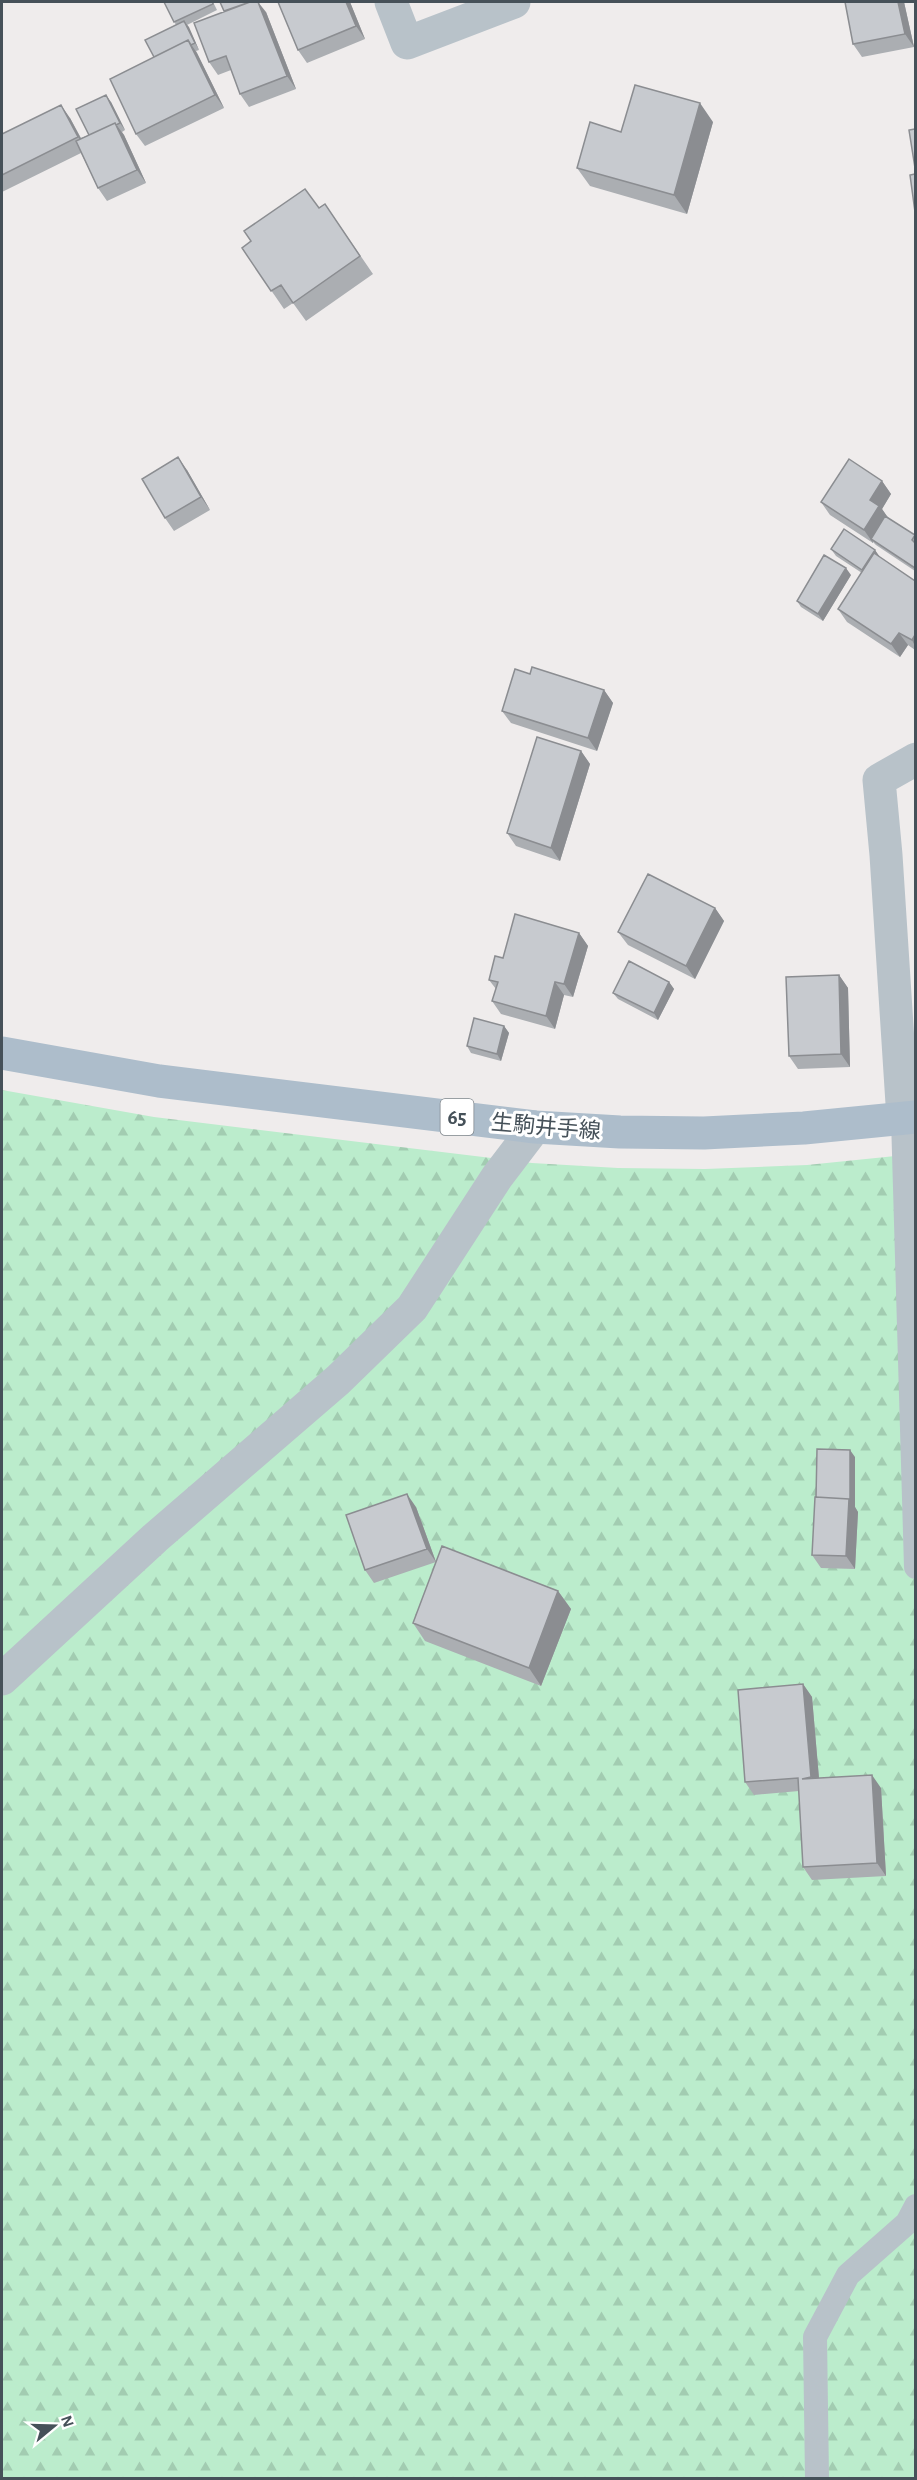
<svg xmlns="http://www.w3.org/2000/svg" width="917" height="2480" font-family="'Alegreya Sans','Noto Sans JP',sans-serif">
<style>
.forest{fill:url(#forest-firs)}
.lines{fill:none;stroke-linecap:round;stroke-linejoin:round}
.service{stroke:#b8c2c9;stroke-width:24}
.minor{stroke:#b8c2c9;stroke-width:33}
.primary{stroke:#adbdcb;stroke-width:33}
.wall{fill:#abaeb2}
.shaded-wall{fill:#8b8d91}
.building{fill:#c7cacf;stroke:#8b8d91;stroke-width:1.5}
.labels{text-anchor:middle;stroke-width:6;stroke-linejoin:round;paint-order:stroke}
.shield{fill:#fff;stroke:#7e858b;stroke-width:1.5}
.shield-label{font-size:21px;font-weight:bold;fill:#465159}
.street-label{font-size:22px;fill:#465159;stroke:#fff}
</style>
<defs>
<pattern id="forest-firs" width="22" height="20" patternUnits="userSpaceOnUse" patternTransform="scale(1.5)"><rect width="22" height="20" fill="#bbeccc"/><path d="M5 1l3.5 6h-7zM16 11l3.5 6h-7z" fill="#a2ccb1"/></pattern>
</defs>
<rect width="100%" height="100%" fill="#efecec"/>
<path class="forest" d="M2,1090L154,1117L532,1163L618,1168L705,1169L807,1165L915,1154V2478H2Z"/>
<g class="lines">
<path class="service" d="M903,1119L916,1567
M817,2478L815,2337L848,2275L907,2223L916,2206"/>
<path class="minor" d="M391,2L407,43L514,2
M903,1119L886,855L879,780L916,759
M2,1679L155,1538L338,1380L412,1308L497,1177L535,1127"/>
<path class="primary" d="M2,1053L159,1081L535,1127L620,1132L704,1133L804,1128L916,1117"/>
</g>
<path class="wall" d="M164,2H213L217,10L187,25L199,50L196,51L224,108L145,146L136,134L154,57L176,25Z
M278,2H350L365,39L307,63L298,50Z
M845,2H904L914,47L862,57L853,44Z
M266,12L296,89L249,107L240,94L231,70L218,75L209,62Z
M111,102L125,130L122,132L124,135L146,183L107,201L98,188L81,153L2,192V134L70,118L81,138L89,135Z
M713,122L687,214L590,186L577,168L621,132Z
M325,204L373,274L306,321L293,303L284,309L242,248Z
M187,470L210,510L174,531L165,518Z
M882,481L891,494L882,509L888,518L915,535V571L876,545L873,542V543L830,515L821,502Z
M831,549L875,550L879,557L915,581V650L908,645L900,657L847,622L838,609L862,573L836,556Z
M851,575L823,621L801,607L797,601Z
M604,690L613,703L597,751L511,723L502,711Z
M581,751L590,764L560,861L516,846L507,833Z
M715,908L724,921L695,979L628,945L618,932Z
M579,933L588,946L573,997L564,995L555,1029L501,1014L492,1001L496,989L489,980L503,958Z
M839,975L848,988L850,1067L798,1069L789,1056Z
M669,982L674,989L658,1020L618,999L613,993Z
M504,1026L509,1033L501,1061L471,1053L467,1046Z
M855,1457V1507L858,1512L855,1569L821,1568L812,1555L816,1497Z
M416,1507L436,1562L374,1583L365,1570Z
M558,1591L571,1609L541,1686L425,1641L413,1623Z
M803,1684L812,1697L819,1778L881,1788L886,1876L812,1880L803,1867L799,1791L754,1795L745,1782Z"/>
<path class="shaded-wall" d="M258,2L266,12L296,89L287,76Z
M346,2H350L365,39L356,26Z
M898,2H904L914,47L905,34Z
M184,21L189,27L199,50L195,43Z
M188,40L197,53L224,108L215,95Z
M106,95L111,102L125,130L120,123Z
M700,103L713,122L687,214L674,195Z
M61,105L70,118L87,150L78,137Z
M115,123L124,135L146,183L137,170Z
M178,457L187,470L210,510L201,497Z
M882,481L891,494L882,509L889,519L871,539L873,542V543L864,530L870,500Z
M875,550L880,557L867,577L862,570Z
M846,568L851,575L823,621L818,614Z
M899,633L908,645L900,657L891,644Z
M915,635V646L912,640Z
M604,690L613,703L597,751L588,738Z
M581,751L590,764L560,861L551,848Z
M715,908L724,921L695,979L686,966Z
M579,933L588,946L573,997L564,984Z
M839,975L848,988L850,1067L841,1054Z
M555,982L564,995L555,1029L546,1016Z
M669,982L674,989L658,1020L654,1013Z
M504,1026L509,1033L501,1061L497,1054Z
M850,1450L855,1457V1507L858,1512L855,1569L846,1556Z
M407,1494L416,1507L436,1562L427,1549Z
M558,1591L571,1609L541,1686L529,1668Z
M803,1684L812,1697L820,1790L811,1777Z
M872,1775L881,1788L886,1876L877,1863Z"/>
<path class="building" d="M164,2H212L213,4L174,22Z
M220,2H250L224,11Z
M250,2H258L287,76L240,94L226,56L209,62L194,23Z
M278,2H346L356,26L298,50Z
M845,2H898L905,34L853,44Z
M184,21L195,43L191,45L188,40L154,57L145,40Z
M188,40L215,95L136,134L110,79Z
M635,85L700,103L674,195L577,168L590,122L621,132Z
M106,95L120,123L116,125L115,123L89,135L76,109Z
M61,105L78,137L2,175V134Z
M115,123L137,170L98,188L76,141Z
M915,129V168L909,130Z
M915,174V212L910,175Z
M305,189L319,208L325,204L360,256L293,303L281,285L271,291L242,248L251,241L244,231Z
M178,457L201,497L165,518L142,479Z
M849,459L882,481L870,500L879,506L864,530L821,502Z
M885,516L915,535L912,540L915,543V568L871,539Z
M844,529L875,550L862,570L831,549Z
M874,553L915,581V635L912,640L899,633L891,644L838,609Z
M824,555L846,568L818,614L797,601Z
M532,667L604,690L588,738L502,711L515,669L530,674Z
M537,737L581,751L551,848L507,833Z
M648,874L715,908L686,966L618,932Z
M515,914L579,933L564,984L555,982L546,1016L492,1001L498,982L489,980L495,956L503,958Z
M629,961L669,982L654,1013L613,993Z
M839,975L841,1054L789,1056L786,977Z
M474,1018L504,1026L497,1054L467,1046Z
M817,1449L850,1450V1500L849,1499L816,1497Z
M407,1494L427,1549L365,1570L346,1515Z
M815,1497L849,1499L846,1556L812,1555Z
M442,1546L558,1591L529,1668L413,1623Z
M803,1684L811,1777L802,1779L872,1775L877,1863L803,1867L798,1778L745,1782L738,1690Z"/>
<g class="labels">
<rect class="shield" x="440.5" y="1099" width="33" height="36" rx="4.5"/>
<g class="shield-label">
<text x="457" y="1124">65</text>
</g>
<g class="street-label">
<text transform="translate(546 1126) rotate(5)" y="8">生駒井手線</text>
</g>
</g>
<rect width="917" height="2480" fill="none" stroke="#465159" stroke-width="6"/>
<g transform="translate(54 2426) rotate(71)" stroke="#ffffff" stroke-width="4.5" paint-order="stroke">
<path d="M0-4.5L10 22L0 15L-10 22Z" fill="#465159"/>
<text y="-9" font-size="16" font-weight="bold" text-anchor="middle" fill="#465159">N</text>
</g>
</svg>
